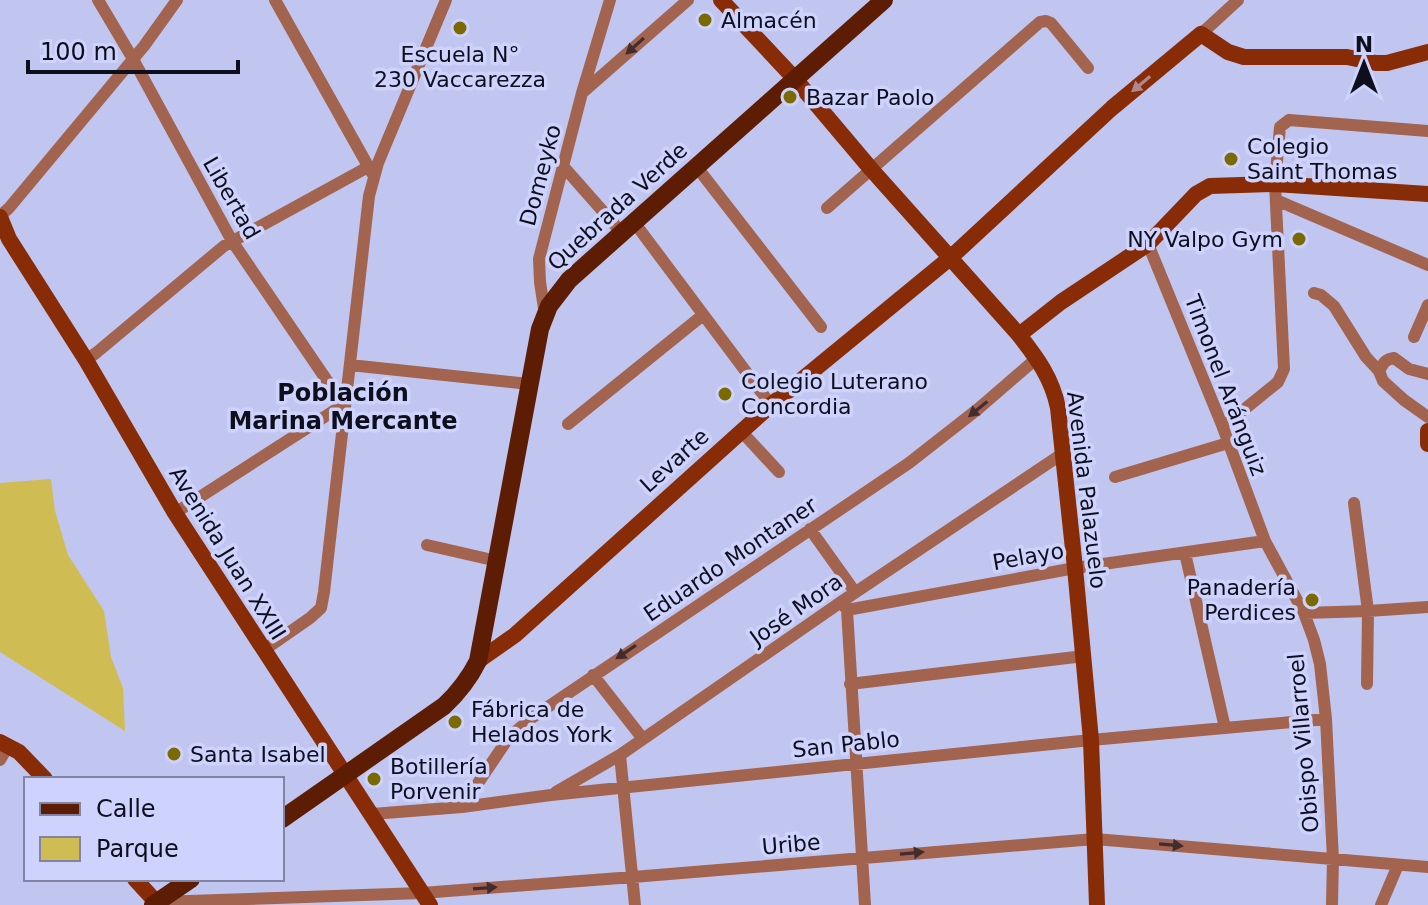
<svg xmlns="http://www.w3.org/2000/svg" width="1428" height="905" font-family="'DejaVu Sans',sans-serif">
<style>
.green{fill:#cfbc53}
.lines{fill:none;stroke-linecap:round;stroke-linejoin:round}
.street{stroke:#a2634f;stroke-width:12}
.secondary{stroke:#882c07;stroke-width:16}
.primary{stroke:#5d1c04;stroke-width:18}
.oneway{fill:#422c2e}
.oneway2{fill:#ae888e}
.poi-dot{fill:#7a6a01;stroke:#cdd3fc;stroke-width:3}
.labels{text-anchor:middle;stroke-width:7;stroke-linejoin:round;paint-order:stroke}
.poi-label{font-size:22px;fill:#0e0f1d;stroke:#cdd3fc;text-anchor:start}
.street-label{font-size:22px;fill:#0e0f1d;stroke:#cdd3fc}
.neighbourhood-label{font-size:24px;font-weight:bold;fill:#0e0f1d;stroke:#cdd3fc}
</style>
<rect width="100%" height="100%" fill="#c0c6ef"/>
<path class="green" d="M51,479L55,511L68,555L104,611L111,657L123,688L125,731L0,652V483Z"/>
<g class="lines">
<path class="street" d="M98,0L133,59L232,241L345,407
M275,0L372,173
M1201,34L1238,0
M582,93L688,0
M563,166L622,233
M696,166L821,327
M1276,200L1428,265
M827,208L1040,22L1046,21L1051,23L1088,68
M0,216L9,208L144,46L177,0
M634,222L771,405
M1148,244L1222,425L1265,541L1304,613L1314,640L1320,664L1326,719L1333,859L1332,905
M1314,293L1321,295L1334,306L1366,357L1379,371L1383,381L1404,400L1428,417
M545,315L540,282L539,259L582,93L610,0
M1414,337L1428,305
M86,360L96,353L224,246L368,167
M350,365L529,384
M1379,371C1383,364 1385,359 1394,358L1409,369L1428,374
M1230,421L1278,382L1284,369L1275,184L1280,127L1289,120L1428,131
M568,424L703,315
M741,431L779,472
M1115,477L1228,443
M1354,503L1368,611L1367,684
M175,513L343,405
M810,529L855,592
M427,545L497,561
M1185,553L1225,728
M844,606L847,610L865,905
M847,610L1075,568L1265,541
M1304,613L1368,611L1428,607
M264,650L310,618L321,608L324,592L369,196L378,163L446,0
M593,675L643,739
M850,684L1084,656
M620,755L635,905
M0,760L9,745
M556,792L620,755L841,602L1062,454
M462,807L509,737L533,717L909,463L978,409L1037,358
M372,814L462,807L551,795L1091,740L1326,719
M159,902L422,893L633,877L1095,839L1428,867
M1381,905L1398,865"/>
<path class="secondary" d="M721,0L795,79L871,169L1019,335C1037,358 1052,378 1058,408L1075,568L1091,740L1097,905
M0,217L9,239L86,360L175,513L430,905
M1019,335L1061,302L1148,244L1196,194L1210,186L1275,184L1428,194
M1428,431V444
M478,661L515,635L771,405L950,258L1112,108L1201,34L1228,52L1244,57H1347L1376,63H1387L1428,52
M0,742L19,752L45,779
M135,879L156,902"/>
<path class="primary" d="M282,819L444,706C459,692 469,679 478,661L540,329L549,306L569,280L884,0
M153,905L191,879"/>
</g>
<defs><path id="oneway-solid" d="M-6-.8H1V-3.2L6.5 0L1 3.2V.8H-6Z" transform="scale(2)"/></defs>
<g class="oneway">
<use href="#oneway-solid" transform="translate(635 46) rotate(138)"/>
<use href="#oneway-solid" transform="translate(978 409) rotate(141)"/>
<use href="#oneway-solid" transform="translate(626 652) rotate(146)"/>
<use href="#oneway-solid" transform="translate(1171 845) rotate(5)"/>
<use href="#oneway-solid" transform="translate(912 853) rotate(-5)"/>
<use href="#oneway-solid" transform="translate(485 888) rotate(-4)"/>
</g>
<use class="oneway2" href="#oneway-solid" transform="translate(1141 84) rotate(140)"/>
<g class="poi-dot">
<circle cx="705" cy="20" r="8"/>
<circle cx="460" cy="28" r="8"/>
<circle cx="790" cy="97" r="8"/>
<circle cx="1231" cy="159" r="8"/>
<circle cx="1299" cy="239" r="8"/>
<circle cx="725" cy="394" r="8"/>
<circle cx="1312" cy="600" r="8"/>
<circle cx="455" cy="722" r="8"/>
<circle cx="174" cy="754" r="8"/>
<circle cx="374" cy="779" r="8"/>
</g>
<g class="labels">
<g class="poi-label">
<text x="721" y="28">Almacén</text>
<text x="460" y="62" text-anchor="middle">Escuela N°<tspan x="460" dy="25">230 Vaccarezza</tspan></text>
<text x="806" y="105">Bazar Paolo</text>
<text x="1247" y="154">Colegio<tspan x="1247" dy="25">Saint Thomas</tspan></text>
<text x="1283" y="247" text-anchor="end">NY Valpo Gym</text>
<text x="741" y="389">Colegio Luterano<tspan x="741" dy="25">Concordia</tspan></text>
<text x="1296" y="595" text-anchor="end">Panadería<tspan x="1296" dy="25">Perdices</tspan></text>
<text x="471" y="717">Fábrica de<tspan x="471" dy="25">Helados York</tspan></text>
<text x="190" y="762">Santa Isabel</text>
<text x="390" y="774">Botillería<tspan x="390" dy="25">Porvenir</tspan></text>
</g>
<g class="street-label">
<text transform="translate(540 175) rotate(-75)" y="8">Domeyko</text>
<text transform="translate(232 198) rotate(60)" y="8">Libertad</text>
<text transform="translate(617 206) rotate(-42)" y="8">Quebrada Verde</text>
<text transform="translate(1226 385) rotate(69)" y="8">Timonel Aránguiz</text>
<text transform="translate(674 460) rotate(-42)" y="8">Levarte</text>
<text transform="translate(1087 490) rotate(83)" y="8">Avenida Palazuelo</text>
<text transform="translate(228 553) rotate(58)" y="8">Avenida Juan XXIII</text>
<text transform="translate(1028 556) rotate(-10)" y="8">Pelayo</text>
<text transform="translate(730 559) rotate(-34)" y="8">Eduardo Montaner</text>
<text transform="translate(796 609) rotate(-35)" y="8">José Mora</text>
<text transform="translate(1303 743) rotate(-95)" y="8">Obispo Villarroel</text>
<text transform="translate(846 744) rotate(-6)" y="8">San Pablo</text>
<text transform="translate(791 844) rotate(-5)" y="8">Uribe</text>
</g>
<g class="neighbourhood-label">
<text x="343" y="401">Población<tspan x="343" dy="28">Marina Mercante</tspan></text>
</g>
</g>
<rect x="24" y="777" width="260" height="104" fill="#cdd3fc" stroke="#8185a3" stroke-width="2"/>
<rect x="40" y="803" width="40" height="12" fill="#5d1c04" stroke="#8185a3" stroke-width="2"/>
<text x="96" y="817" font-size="24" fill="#0e0f1d">Calle</text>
<rect x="40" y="837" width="40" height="24" fill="#cfbc53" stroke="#8185a3" stroke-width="2"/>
<text x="96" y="857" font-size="24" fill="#0e0f1d">Parque</text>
<g transform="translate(1364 64)" stroke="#cdd3fc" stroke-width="6" paint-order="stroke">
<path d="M0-6L14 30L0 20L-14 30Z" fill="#0e0f1d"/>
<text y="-12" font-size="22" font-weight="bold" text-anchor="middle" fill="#0e0f1d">N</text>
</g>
<path d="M28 60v12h210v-12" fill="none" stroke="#0e0f1d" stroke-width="4"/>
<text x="40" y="60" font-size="24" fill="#0e0f1d" stroke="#cdd3fc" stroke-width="6" paint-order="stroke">100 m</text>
</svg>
